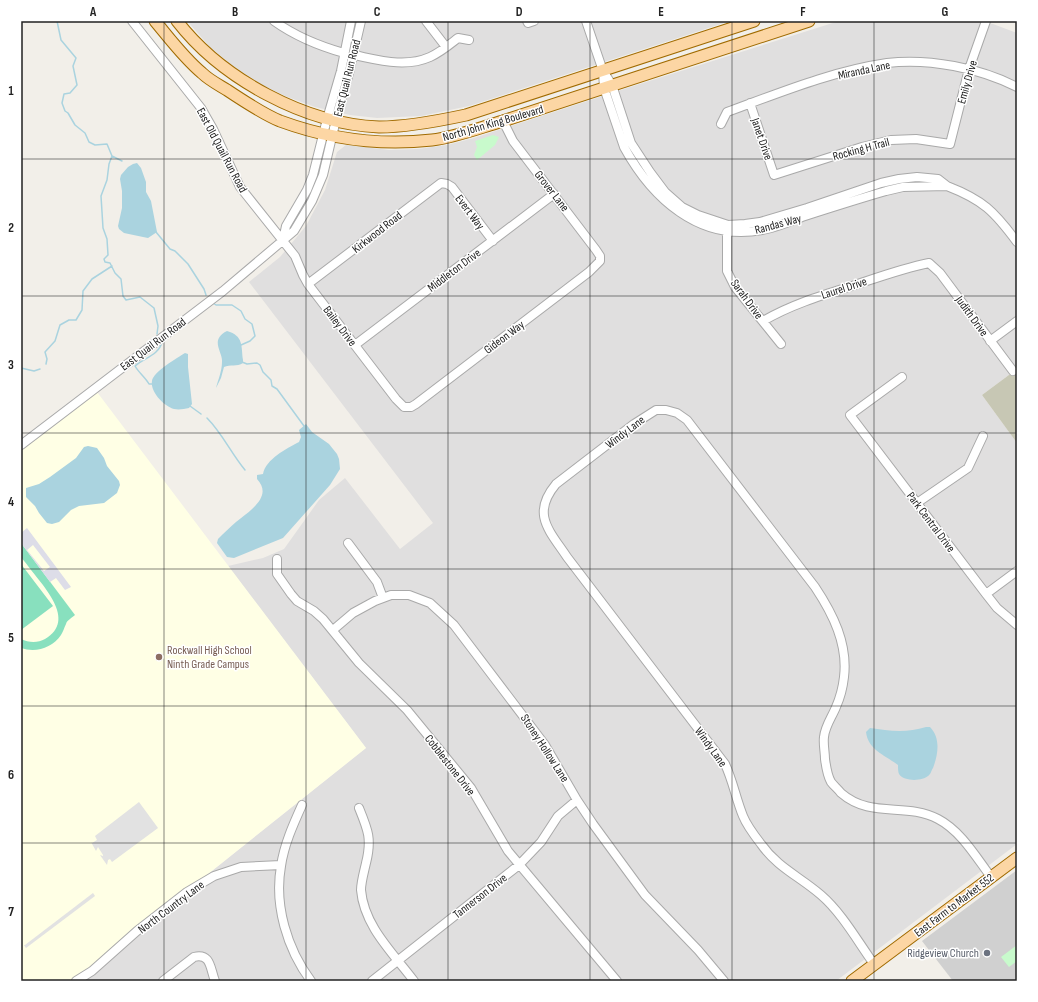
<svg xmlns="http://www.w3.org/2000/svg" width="1038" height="1002" font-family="'Sofia Sans Condensed',sans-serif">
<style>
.residential{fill:#e0dfdf}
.education{fill:#ffffe5}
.religious{fill:#d0d0d0}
.construction{fill:#c7c7b4}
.park{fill:#c8facc}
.pitch{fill:#88e0be}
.parking{fill:#e2e2e2}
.plaza{fill:#dddde8;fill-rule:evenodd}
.water{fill:#aad3df}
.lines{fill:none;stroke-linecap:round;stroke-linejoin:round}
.stream{stroke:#aad3df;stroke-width:1.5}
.minor-casing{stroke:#a9a9a9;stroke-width:10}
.major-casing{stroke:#a06b00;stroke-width:13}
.minor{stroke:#fff;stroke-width:8}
.major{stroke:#fcd6a4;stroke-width:11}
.grid{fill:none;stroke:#222;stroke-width:1;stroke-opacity:0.55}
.education-dot{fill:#8d6e63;stroke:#fff;stroke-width:1.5}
.worship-dot{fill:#6b7280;stroke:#fff;stroke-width:1.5}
.labels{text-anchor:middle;stroke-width:3;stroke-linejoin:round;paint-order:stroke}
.street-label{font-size:12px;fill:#222;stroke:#fff}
.education-label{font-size:12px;fill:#785e54;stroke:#fff;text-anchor:start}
.worship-label{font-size:12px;fill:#5b616d;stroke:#fff;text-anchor:end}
.neatline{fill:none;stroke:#222;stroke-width:1.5}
.grid-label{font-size:13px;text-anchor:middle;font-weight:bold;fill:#222}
</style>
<rect width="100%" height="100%" fill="#f2efe9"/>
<path class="residential" d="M187,21H730L469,106L421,116L377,118L350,115L315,107L285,96L262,85L233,66L211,48Z
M839,21H980L993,24L1017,33V369L982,395L1017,443V844L836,981H74L366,748L228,566L263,558L284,549L319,500L345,478L400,549L433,523L249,282L280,257L306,226L325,190L337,152L346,145L389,150L418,149L447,145L474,138L624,89Z"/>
<path class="education" d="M97,392L366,748L74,981H21V451Z"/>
<path class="religious" d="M1017,870V981H953L922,941Z"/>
<path class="construction" d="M1017,369V443L982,395Z"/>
<path class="park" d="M493,135L499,137L495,145L477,160L474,155L477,147L475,141Z
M1017,945V961L1009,967L1001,957Z"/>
<path class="pitch" d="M21,543L75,615C72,618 67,620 66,624C64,628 63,632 61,635C52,648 36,653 21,648V639C29,643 38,643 45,639C78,620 42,585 28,566C26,563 22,559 21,556C20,552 21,547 21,543Z
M21,564L53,606L21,630Z"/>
<path class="parking" d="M139,802L158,828L112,862L110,859L108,860L107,865L100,855L103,856V855L98,847L96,851L91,842L92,843L97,840L95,836Z
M93,893L95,896L26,948L24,945H25Z"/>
<path class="plaza" d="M27,528L71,587L65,590L56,578L50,582L21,543V533ZM33,545L50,567L44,571L27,550Z"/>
<path class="water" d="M137,163L141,168L146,182V192L151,201L157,232L148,238L143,237L124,233L119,229L118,226L122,208V191L120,179L121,175L128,167L133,164Z
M227,331C244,336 241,346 243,360V363C237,367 230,364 224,367L221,378L216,388C218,380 222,371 222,362C223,352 209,340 227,331Z
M185,353L188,354V367L192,404L189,408C184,409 179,410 174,409C164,406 150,392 152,381C153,372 177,358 185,353Z
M306,424L312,432L329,444L337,454L339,459L340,469L330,485L283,538L234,558L227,557L217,543L218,539C224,533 230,527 236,522C248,512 274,497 257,479V475L263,474C266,459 286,449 299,442L301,437L299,430Z
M88,446L97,448L104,458L107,466L119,481L120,485L117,493L104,503L79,506L71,510L59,522L52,524L47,523L39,513L35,506L26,497V488L39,484L50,477L76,458L84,447Z
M926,727H930C941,738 938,755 933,768C931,771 931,774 928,776C923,781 904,782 899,774C898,772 898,768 898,765C885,755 868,750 866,732L870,728C889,731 907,733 926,727Z"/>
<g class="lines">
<path class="stream" d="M57,21L61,40L76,58L73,66L77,85L70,93L64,94L62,103L65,111L68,113L75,125L85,133L89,142L95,145L107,144L112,156L109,164L107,180L101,196L103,228L107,239L108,255L104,259L105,262L110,263L115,273L121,279L123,296L126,300L140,297L154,308L158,326L157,334
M112,156L122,161
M156,232L170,249L175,251L188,264L204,289L206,295
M213,303L216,305H232L241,311L245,319L252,324L255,336L250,341L241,345
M242,362L247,364L257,363L260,365L263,372L271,380L272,386L277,389L304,426
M46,364L47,359L45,352L55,341L60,325L69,320H76L82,310L83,291L92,279L112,266
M21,368L34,371L40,369
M154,384H149C145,377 139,373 135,366C144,358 159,355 162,342
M190,406L201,414
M207,418C222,433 231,453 245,470"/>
<defs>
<path id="minor" d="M132,21L201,108L213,129L240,187L295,256L303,275L308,284L396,399L404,407H411L416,404L589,272L600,261V256L596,250L513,141L503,121
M274,21C295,36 319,46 344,53
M426,21L446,47
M527,21L528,23L534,21
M586,21L603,71L612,85L631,143L650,172L665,192L682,207L698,215L728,225L745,224L760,222L807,208L881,183L899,179L917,177L938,179L947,186L903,187L886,191C858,199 830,208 802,217C789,222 775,228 762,230C699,242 652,198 624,147L604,88L603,71
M354,55C379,60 405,68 430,57C441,52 449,45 458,38L469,40
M750,103L774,175L862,147L891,140L916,139L950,144L969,69L986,21
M721,124L727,112C779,93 832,71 887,63C929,58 980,68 1017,87
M947,186C983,200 994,211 1017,242
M727,227V271L735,287L781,344
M283,240L286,226L307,190L313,175L327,119L341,71L351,21
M308,284L441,183L447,184L452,187L493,241
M763,321C792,304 823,295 855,285C879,277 904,268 929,263L940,273L1013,371
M990,341L1017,321
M355,345L554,194
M902,377L850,415L986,594L997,608L1017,625
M21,445L223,291L294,231L312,201L323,175L338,111L349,73L361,21
M917,503L968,468L983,436
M348,543L377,582L383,598
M277,559V574L291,594L297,601L314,611L323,619L359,663L407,710L471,788L508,851L617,981
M986,594L1017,571
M333,630L353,613L375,601L391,595H409L430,603L454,625L545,745L577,800L593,824L645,895L698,950L724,981
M302,805C293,825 284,845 281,866C274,905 287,949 311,981
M359,808C368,830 372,839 366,863C364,872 361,882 361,890C364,926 393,953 414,981
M874,964C858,942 842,913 821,895C799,876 778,868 761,844C754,835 747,826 743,816C736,799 733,781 725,764L567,557C549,530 531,514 556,484L634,424L656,410H666L677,413L687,420L815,587C833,614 848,644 844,677C843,686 840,698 836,707C832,717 825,726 824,737C823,744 825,752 825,759C826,766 827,775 831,782C834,786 838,789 841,793C871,819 906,802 938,819C961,831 976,857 991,877
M76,981L92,971L137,931L187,892L214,876L241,867L281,865
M163,981L194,957C211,953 210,968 215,981
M372,981L519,865L541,842L558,816L577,800"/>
<path id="major" d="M155,21C170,39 184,58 202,73C209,80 219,85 227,90C242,100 263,114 280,121C329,139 380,146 432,140C456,137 479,128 503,121L809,21
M177,21C222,79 305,124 379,127C408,127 438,121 466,115L754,21
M852,981L1017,858"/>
</defs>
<use href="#minor" class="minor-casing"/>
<use href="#major" class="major-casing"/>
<use href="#minor" class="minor"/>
<use href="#major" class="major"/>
</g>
<path class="grid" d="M164,21V981M306,21V981M448,21V981M590,21V981M732,21V981M874,21V981M21,159H1017M21,296H1017M21,433H1017M21,569H1017M21,706H1017M21,843H1017"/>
<circle class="education-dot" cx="159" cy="657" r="4"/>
<circle class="worship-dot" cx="987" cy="953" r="4"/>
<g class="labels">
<g class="street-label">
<text transform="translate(864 70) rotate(-12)" y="4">Miranda Lane</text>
<text transform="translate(347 78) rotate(-76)" y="4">East Quail Run Road</text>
<text transform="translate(967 82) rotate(-74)" y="4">Emily Drive</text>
<text transform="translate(493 123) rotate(-16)" y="4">North John King Boulevard</text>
<text transform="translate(762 139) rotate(71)" y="4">Janet Drive</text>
<text transform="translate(861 149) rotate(-15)" y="4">Rocking H Trail</text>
<text transform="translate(222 150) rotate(62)" y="4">East Old Quail Run Road</text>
<text transform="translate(552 191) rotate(52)" y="4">Grover Lane</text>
<text transform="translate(470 212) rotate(53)" y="4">Evert Way</text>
<text transform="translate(778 224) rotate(-15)" y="4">Randas Way</text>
<text transform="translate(377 232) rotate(-38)" y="4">Kirkwood Road</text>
<text transform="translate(454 270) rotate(-37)" y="4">Middleton Drive</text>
<text transform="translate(844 288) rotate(-18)" y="4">Laurel Drive</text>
<text transform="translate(747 299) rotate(54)" y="4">Sarah Drive</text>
<text transform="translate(972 316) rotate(54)" y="4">Judith Drive</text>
<text transform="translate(340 326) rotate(53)" y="4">Bailey Drive</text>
<text transform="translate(504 337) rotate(-37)" y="4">Gideon Way</text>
<text transform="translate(153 344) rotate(-37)" y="4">East Quail Run Road</text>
<text transform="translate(625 432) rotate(-37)" y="4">Windy Lane</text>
<text transform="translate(931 522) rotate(53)" y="4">Park Central Drive</text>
<text transform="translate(711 747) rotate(54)" y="4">Windy Lane</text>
<text transform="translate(545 748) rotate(57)" y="4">Stoney Hollow Lane</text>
<text transform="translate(450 765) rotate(52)" y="4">Cobblestone Drive</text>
<text transform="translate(480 896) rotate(-38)" y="4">Tannerson Drive</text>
<text transform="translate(954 905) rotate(-37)" y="4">East Farm to Market 552</text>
<text transform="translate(171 907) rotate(-37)" y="4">North Country Lane</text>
</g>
<g class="education-label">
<text x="167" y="654">Rockwall High School<tspan x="167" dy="14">Ninth Grade Campus</tspan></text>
</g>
<g class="worship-label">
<text x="979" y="957">Ridgeview Church</text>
</g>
</g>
<rect width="1038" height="1002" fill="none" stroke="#ffffff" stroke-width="44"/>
<rect x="22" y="22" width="994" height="958" class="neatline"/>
<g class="grid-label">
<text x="93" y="16">A</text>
<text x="235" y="16">B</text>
<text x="377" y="16">C</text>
<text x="519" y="16">D</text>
<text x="661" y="16">E</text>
<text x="803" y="16">F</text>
<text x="945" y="16">G</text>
<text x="11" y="95">1</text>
<text x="11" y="232">2</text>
<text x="11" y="369">3</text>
<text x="11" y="506">4</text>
<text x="11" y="642">5</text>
<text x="11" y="779">6</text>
<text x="11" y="916">7</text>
</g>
</svg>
